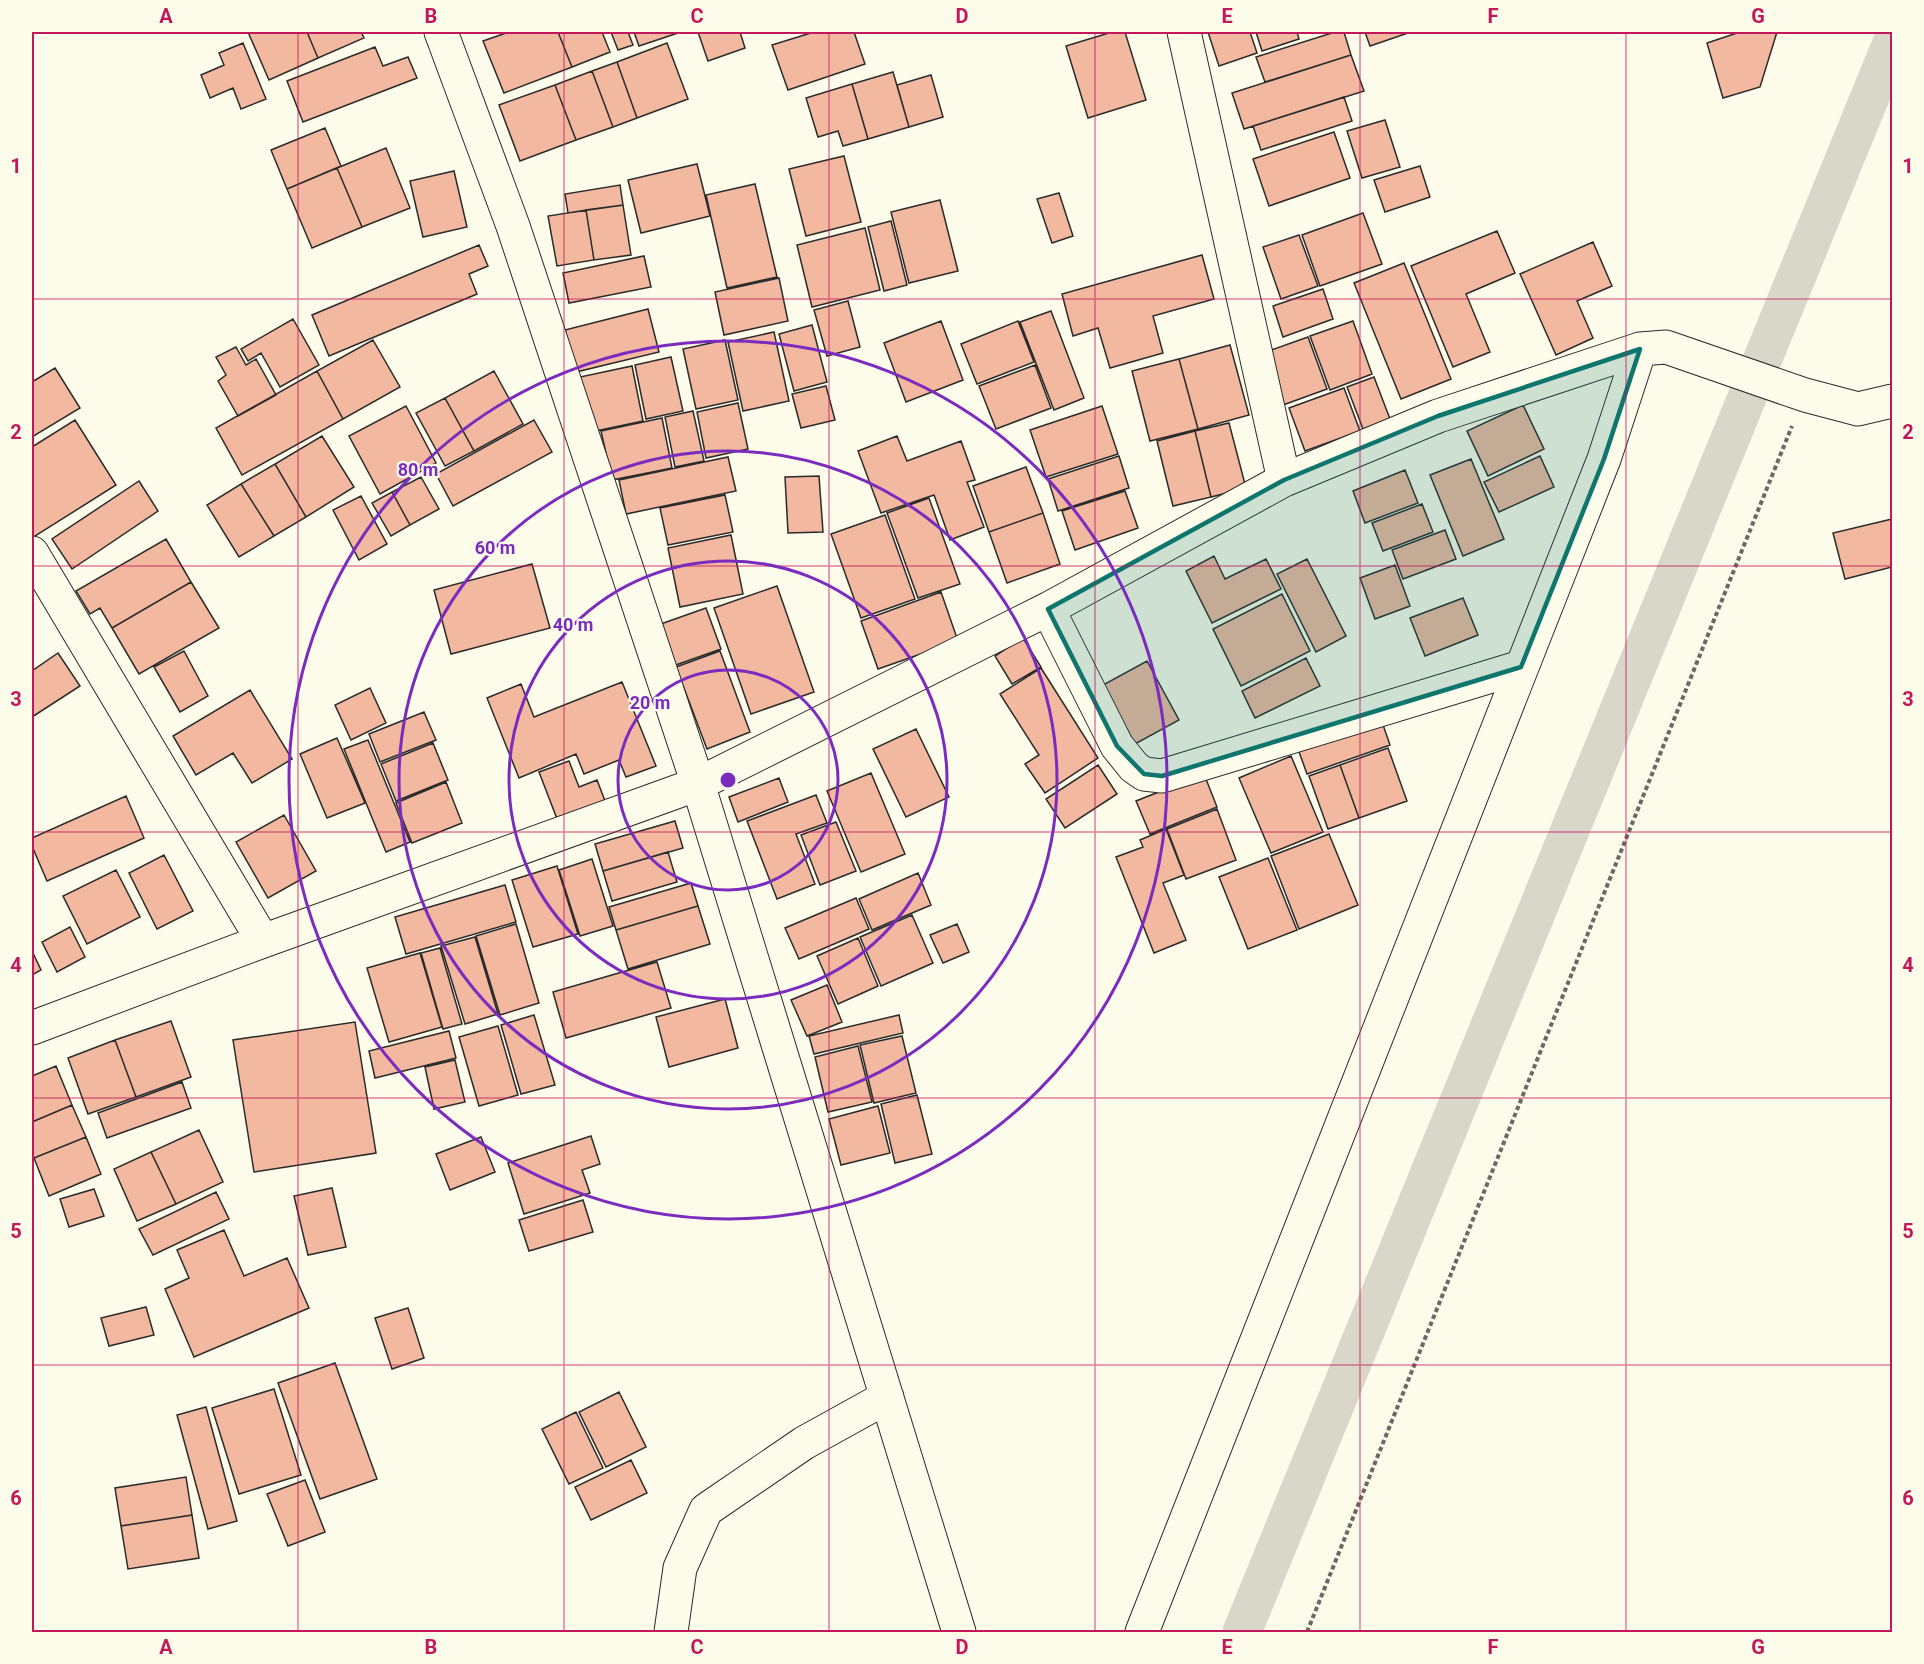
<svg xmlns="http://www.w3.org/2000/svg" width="1924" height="1664" font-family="Roboto,sans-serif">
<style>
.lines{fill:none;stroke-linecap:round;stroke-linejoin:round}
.canal{stroke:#d8d7c9;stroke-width:39}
.building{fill:#f2b8a0;stroke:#2b2b2b;stroke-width:1.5}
.minor-casing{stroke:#2b2b2b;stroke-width:35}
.path{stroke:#6a6964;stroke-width:4;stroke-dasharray:4.5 3;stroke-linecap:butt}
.minor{stroke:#fdfbea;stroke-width:33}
.marked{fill:#0f766e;fill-opacity:0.2;stroke:#0f766e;stroke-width:4.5;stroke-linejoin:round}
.grid{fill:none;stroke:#c2185b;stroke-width:1.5;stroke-opacity:0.55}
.ring{fill:none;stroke:#7b2cbf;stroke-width:3}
.centre{fill:#7b2cbf;stroke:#fdfbea;stroke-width:3}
.ring-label{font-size:18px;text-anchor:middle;font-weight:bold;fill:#7b2cbf;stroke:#fdfbea;stroke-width:4.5;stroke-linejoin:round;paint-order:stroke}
.neatline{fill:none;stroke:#c2185b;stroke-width:2}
.grid-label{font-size:20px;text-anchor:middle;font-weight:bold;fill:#c2185b}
</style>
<rect width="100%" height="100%" fill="#fdfbea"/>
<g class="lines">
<path class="canal" d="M1242,1632L1892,43"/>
</g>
<path class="building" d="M248,32H307L318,58L269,80Z
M307,32H361L364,38L318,58Z
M509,32H558L572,67L504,93L483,41Z
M558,32H602L610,52L572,67Z
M611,32H628L633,45L618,50Z
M634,32H681L639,46Z
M698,32H740L745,48L708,61Z
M814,32H854L865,64L788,90L772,45Z
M1112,32H1125L1146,100L1088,118L1066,46Z
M1208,32H1250L1257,53L1219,66Z
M1256,32H1297L1299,39L1262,51Z
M1335,32H1344L1351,55L1265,82L1256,57Z
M1365,32H1411L1370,46Z
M1740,32H1777L1760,87L1723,98L1707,43Z
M243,43L266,99L241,109L233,88L210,98L201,75L224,65L219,53Z
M667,43L688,99L637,118L617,62Z
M375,47L383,66L408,57L417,78L303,122L287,81Z
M1351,55L1364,91L1244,129L1232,93Z
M617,62L637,118L613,127L592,71Z
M592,71L613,127L576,140L555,85Z
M893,72L909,127L868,139L852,84Z
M931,75L943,117L909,127L897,85Z
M852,84L868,139L843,146L838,131L818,137L806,98Z
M555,85L576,140L520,161L499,105Z
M1344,97L1352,121L1261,150L1253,126Z
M1385,120L1400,167L1362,178L1347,131Z
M325,128L341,166L287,189L271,150Z
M1334,132L1350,178L1269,206L1253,159Z
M386,148L410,208L362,227L337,168Z
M844,156L861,222L806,236L789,169Z
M697,164L710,216L641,233L628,180Z
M1420,166L1430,197L1385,212L1374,180Z
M337,168L362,227L312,248L287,189Z
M454,171L467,227L423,237L410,181Z
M755,184L777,277L727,288L706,195Z
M620,185L623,205L568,213L565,194Z
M1059,193L1073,236L1052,243L1037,199Z
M940,200L958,271L909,283L891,212Z
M623,205L631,255L594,260L586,210Z
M586,210L594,260L557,266L548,216Z
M1363,213L1382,264L1320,286L1302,235Z
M891,221L907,285L884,291L868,227Z
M865,228L880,290L812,307L797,245Z
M1497,231L1515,273L1466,294L1490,352L1453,367L1411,266Z
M1299,235L1318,286L1281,299L1263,247Z
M1593,242L1612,286L1577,301L1593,338L1556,355L1520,274Z
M479,245L488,266L469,274L477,294L329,356L312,315Z
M1202,255L1214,299L1153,316L1163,353L1110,368L1098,328L1073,336L1062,294Z
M644,256L651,287L569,303L563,273Z
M1404,263L1451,379L1401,399L1354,283Z
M779,278L788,321L724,335L715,292Z
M1323,289L1333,319L1283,337L1273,306Z
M848,301L860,347L827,356L814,310Z
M648,309L659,352L576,372L565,330Z
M1051,311L1084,398L1054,410L1020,322Z
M293,319L319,365L280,387L261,353L248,361L241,349Z
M941,321L963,380L906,402L884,343Z
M1018,321L1034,362L977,384L961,344Z
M1353,321L1372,374L1330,390L1310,336Z
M812,325L827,382L794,391L779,334Z
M774,332L789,401L743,411L728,342Z
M1308,337L1327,389L1283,405L1263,353Z
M373,340L400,387L343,419L317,371Z
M725,340L738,400L696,409L683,349Z
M1230,345L1249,415L1198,429L1179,359Z
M236,347L246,365L256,359L276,395L238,416L218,381L226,375L216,357Z
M671,357L683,411L646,419L635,365Z
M1179,359L1198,429L1150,441L1132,371Z
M1035,365L1051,408L996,429L979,386Z
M632,366L643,421L591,432L580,377Z
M55,368L80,408L32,437V382Z
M317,371L343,419L242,475L216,428Z
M494,371L523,424L474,451L445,398Z
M1374,377L1390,419L1363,429L1347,387Z
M826,386L835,420L801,428L792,394Z
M1344,388L1360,431L1305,451L1289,408Z
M445,398L474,451L445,466L416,413Z
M738,403L748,449L706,458L697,412Z
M1523,405L1544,449L1488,476L1467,431Z
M406,406L436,463L380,494L349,436Z
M1102,406L1118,454L1046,477L1030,430Z
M693,411L704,461L675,467L665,417Z
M662,418L672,468L612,480L601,431Z
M75,420L116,485L32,538V447Z
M534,420L552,452L453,506L436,474Z
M1229,423L1246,488L1211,497L1195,431Z
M1195,431L1211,497L1173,506L1157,441Z
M322,436L354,487L306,517L275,464Z
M897,436L907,461L961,441L975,480L967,482L984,527L950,540L934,495L881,513L858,451Z
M1119,456L1129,488L1058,511L1048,479Z
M1540,456L1554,487L1499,512L1484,482Z
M728,457L736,491L626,514L619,480Z
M1471,459L1504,539L1463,556L1430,475Z
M275,464L306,517L274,536L241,484Z
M1026,467L1043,513L989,532L973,486Z
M1405,470L1418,503L1365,523L1353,491Z
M819,476L823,532L788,533L785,477Z
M421,477L439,509L410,525L392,492Z
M139,481L158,511L72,569L52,539Z
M241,484L274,536L239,557L207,505Z
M1125,491L1138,528L1075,550L1062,511Z
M392,492L410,525L391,536L372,503Z
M725,495L733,532L668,545L660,508Z
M361,496L387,544L359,560L333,510Z
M929,498L960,584L918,598L887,513Z
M1422,504L1433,532L1383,551L1372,523Z
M1043,513L1060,564L1007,583L989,532Z
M885,515L915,599L861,618L831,534Z
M1892,519V567L1845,579L1833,533Z
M1445,530L1456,559L1403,579L1392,550Z
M731,535L743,594L680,607L668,548Z
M166,539L191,582L112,628L100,608L90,614L76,591Z
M1214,556L1225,579L1266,559L1281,589L1212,623L1186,571Z
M1307,559L1346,636L1316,652L1277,574Z
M532,564L550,628L451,654L434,590Z
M1395,565L1410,606L1375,619L1360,578Z
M191,582L219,628L139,674L112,628Z
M777,586L814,692L751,714L714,608Z
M941,592L958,641L878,669L861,621Z
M1282,594L1310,651L1241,686L1213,629Z
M1463,598L1478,635L1425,656L1410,618Z
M706,608L721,649L673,666L658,625Z
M1023,638L1041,667L1012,684L995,656Z
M184,651L208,696L180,712L154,667Z
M720,651L750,732L707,749L676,667Z
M58,653L80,686L32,717V671Z
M1306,658L1320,686L1255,718L1242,691Z
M1147,661L1179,720L1135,744L1103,685Z
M1041,668L1098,758L1045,793L1025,764L1039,755L1000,694Z
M622,682L656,766L626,777L619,760L584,774L576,754L519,778L487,698L521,684L534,717Z
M370,688L386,723L351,740L335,705Z
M250,690L292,759L252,783L233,753L196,775L173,736Z
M424,712L436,740L380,762L369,734Z
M1381,719L1390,745L1307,774L1298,749Z
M916,729L949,797L906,817L873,749Z
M337,738L365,803L327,818L300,754Z
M368,740L410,842L386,852L344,749Z
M433,743L448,780L396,801L381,764Z
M1388,748L1407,801L1359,818L1340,765Z
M1291,756L1323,832L1271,853L1239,778Z
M569,761L579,787L597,780L607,806L559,824L539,772Z
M1098,765L1117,794L1065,828L1046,799Z
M1340,765L1359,818L1328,829L1309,776Z
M871,773L905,854L861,872L827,791Z
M1204,774L1217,807L1150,834L1136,801Z
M779,778L788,802L738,822L729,797Z
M446,782L462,823L412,843L396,803Z
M816,795L827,823L796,834L815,884L777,899L747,821Z
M126,796L144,838L47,881L32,846V838Z
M1217,809L1236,860L1186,879L1167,829Z
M284,815L316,871L268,898L236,842Z
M675,821L683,848L603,871L595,844Z
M836,822L856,871L820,885L801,835Z
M1166,829L1184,875L1163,883L1186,940L1154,953L1116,857L1143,847L1140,840Z
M1329,834L1358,905L1299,929L1271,856Z
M668,852L677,882L612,901L603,871Z
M164,855L193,911L157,929L129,873Z
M1268,858L1297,930L1248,949L1219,877Z
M592,859L613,926L580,936L559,870Z
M557,866L578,934L533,947L512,880Z
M116,870L140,917L87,944L63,896Z
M918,873L931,905L872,930L859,899Z
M691,883L698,906L616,930L609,907Z
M505,885L516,922L406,954L395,917Z
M856,898L869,929L799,959L785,928Z
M698,906L710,944L628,969L616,930Z
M912,915L933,963L881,986L860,937Z
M516,924L539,1003L500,1015L476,936Z
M957,924L969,952L943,963L930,935Z
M70,927L85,957L57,972L42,942Z
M475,937L498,1014L465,1024L441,946Z
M858,938L878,986L838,1004L817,956Z
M440,948L462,1024L443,1029L421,953Z
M32,951L41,970L32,975Z
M420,953L442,1027L389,1042L367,968Z
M657,962L671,1008L566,1038L553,992Z
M827,985L842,1022L807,1036L791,1000Z
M725,999L738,1048L669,1067L656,1017Z
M534,1015L555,1085L521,1094L501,1025Z
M899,1015L903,1033L814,1054L809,1036Z
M171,1021L191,1077L136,1097L115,1040Z
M355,1022L376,1153L254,1172L233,1040Z
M498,1026L518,1095L479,1106L459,1037Z
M449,1031L456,1058L375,1078L369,1051Z
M902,1036L916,1093L874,1103L860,1045Z
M115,1040L136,1097L88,1114L68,1058Z
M858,1046L872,1102L828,1112L815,1057Z
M455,1060L465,1102L434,1109L425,1067Z
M56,1066L72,1105L32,1122V1076Z
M182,1082L191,1108L107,1138L98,1113Z
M917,1095L932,1154L895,1163L881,1104Z
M72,1105L86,1137L34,1158L32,1153V1122Z
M878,1106L890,1153L841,1165L829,1119Z
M199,1130L223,1182L176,1204L151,1152Z
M591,1136L600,1164L582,1170L590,1193L524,1214L508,1163Z
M86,1137L101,1174L49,1196L34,1158Z
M481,1137L495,1172L450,1190L436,1154Z
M151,1152L176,1204L137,1221L114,1169Z
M332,1188L346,1247L308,1255L294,1196Z
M94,1189L104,1216L69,1227L60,1199Z
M216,1192L229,1219L153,1255L139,1229Z
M583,1200L593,1232L529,1251L519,1220Z
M224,1230L244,1276L287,1258L309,1308L194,1357L165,1289L189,1278L177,1250Z
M146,1307L154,1335L109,1346L101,1318Z
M408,1308L424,1358L392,1369L375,1318Z
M335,1363L377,1479L320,1499L278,1383Z
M274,1389L301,1475L239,1494L212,1408Z
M619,1392L646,1447L606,1467L579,1412Z
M206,1407L237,1521L208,1529L177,1415Z
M576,1412L603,1468L569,1484L542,1429Z
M631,1460L647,1493L591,1520L575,1487Z
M186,1477L192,1515L121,1526L115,1488Z
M305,1480L325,1532L288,1546L267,1494Z
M192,1515L199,1558L128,1569L121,1526Z"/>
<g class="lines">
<defs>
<path id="minor" d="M441,32L513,226L698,784L959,1632
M1184,32L1284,480
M32,553L263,941
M1048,609L1117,746L1134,767L1144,774L1162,776L1521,667
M32,1028L263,941L698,784L1048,609L1284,480L1438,416L1640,349L1666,347L1805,395L1858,409L1892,401
M671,1632L680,1568L706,1510L804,1443L887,1397
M1142,1632L1604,459L1640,349"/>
</defs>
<use href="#minor" class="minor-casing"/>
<path class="path" d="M1307,1632L1792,426"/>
<use href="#minor" class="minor"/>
</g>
<path class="marked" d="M1640,349L1604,459L1521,667L1162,776L1144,774L1117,746L1048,609L1284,480L1438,416Z"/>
<path class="grid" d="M298,32V1632M564,32V1632M829,32V1632M1095,32V1632M1360,32V1632M1626,32V1632M32,299H1892M32,566H1892M32,832H1892M32,1098H1892M32,1365H1892"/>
<g class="ring">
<circle cx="728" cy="780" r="110"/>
<circle cx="728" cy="780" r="219"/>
<circle cx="728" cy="780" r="329"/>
<circle cx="728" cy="780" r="439"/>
</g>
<circle cx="728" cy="780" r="9" class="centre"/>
<g class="ring-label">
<text x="418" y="476">80 m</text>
<text x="495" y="554">60 m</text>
<text x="573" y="631">40 m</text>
<text x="650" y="709">20 m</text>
</g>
<rect width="1924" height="1664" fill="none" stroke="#fdfbea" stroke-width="66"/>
<rect x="33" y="33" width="1858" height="1598" class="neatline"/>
<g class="grid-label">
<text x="166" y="23">A</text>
<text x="431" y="23">B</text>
<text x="697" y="23">C</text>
<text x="962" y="23">D</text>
<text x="1227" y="23">E</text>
<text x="1493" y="23">F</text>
<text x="1758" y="23">G</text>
<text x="16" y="173">1</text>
<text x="1908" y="173">1</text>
<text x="16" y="439">2</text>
<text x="1908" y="439">2</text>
<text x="16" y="706">3</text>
<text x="1908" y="706">3</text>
<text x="16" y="972">4</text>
<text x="1908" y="972">4</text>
<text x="16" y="1238">5</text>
<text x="1908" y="1238">5</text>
<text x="16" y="1505">6</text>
<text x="1908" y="1505">6</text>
<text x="166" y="1654">A</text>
<text x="431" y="1654">B</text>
<text x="697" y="1654">C</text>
<text x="962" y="1654">D</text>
<text x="1227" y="1654">E</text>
<text x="1493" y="1654">F</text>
<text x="1758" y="1654">G</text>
</g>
</svg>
